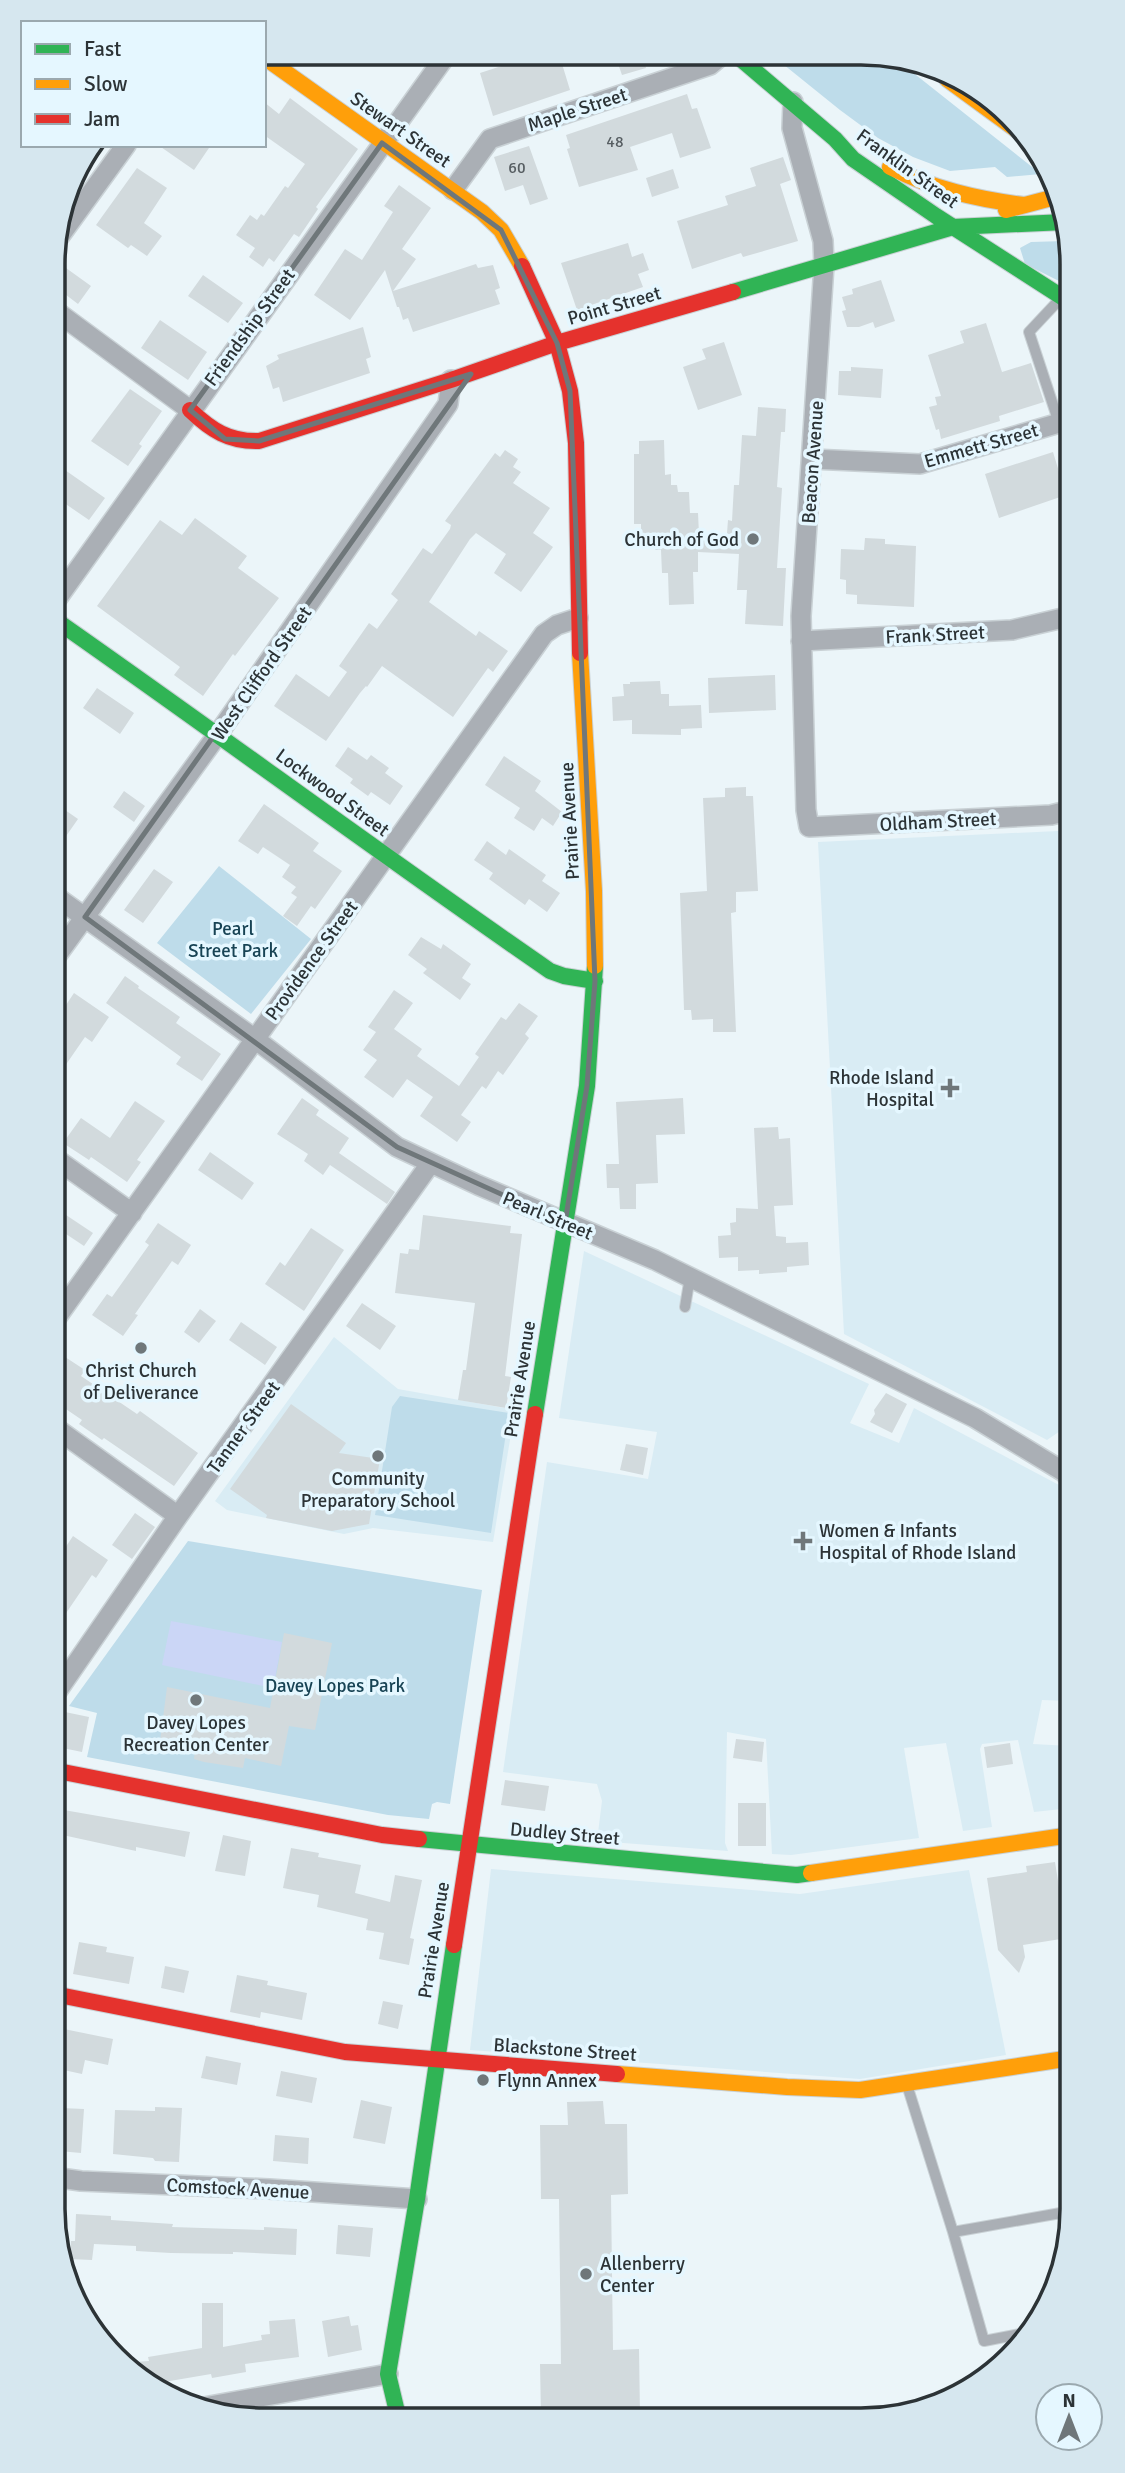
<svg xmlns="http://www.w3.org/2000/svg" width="1125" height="2473" font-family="Signika,sans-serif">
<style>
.built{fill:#d9ecf4}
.green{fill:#bedcea}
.water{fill:#cbd6f6}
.building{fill:#d2dadd}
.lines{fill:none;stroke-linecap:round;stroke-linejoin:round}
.lane-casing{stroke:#c9d1d5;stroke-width:12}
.street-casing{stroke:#c9d1d5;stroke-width:22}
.fast-casing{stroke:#c9d1d5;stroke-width:18}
.slow-casing{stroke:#c9d1d5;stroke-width:18}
.jam-casing{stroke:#c9d1d5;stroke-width:18}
.lane{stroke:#aaafb5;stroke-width:10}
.street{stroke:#aaafb5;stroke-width:19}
.fast{stroke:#30b455;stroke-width:16}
.slow{stroke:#ff9f0a;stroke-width:16}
.jam{stroke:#e5322d;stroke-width:16}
.marked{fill:none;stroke:#6f777a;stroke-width:5;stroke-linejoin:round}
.poi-dot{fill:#6f777a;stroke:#e5f7ff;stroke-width:2.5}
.labels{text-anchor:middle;stroke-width:7;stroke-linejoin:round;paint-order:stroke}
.number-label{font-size:16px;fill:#575e62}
.street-label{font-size:19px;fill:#2c3336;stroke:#e5f7ff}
.poi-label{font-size:19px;fill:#2c3336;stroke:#e5f7ff}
.park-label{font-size:19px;fill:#174354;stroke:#e5f7ff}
.rim{fill:none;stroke:#2c3336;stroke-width:3.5}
</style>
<rect width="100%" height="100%" fill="#ebf5f9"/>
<path class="built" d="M1067,828L1069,1425L1047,1440L844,1334L818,842L1058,831Z
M584,1251L869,1384L850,1423L899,1443L914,1408L1059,1485L1070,1482V1701L1042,1700L1033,1744L1070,1746L1071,1808L1034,1812L1018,1740L982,1744L980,1749L992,1827L963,1831L946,1743L904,1748L919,1838L791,1855L772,1854L766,1739L727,1732L725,1843L728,1851L597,1841L602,1801L597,1784L503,1772L547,1462L648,1479L657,1432L559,1418Z
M334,1337L398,1389L515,1410L493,1542L373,1528L344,1534L227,1510L215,1501Z
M491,1869L800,1894L969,1870L1006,2055L860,2079L470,2050Z"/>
<path class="green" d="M773,56H892L1041,174L1007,177L995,167L950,171L913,157L878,138L840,110Z
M1065,241V284L1025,264L1020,248L1031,242Z
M219,866L311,939L251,1014L157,943Z
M400,1396L509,1413L491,1533L375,1515L392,1407Z
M188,1541L482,1590L450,1804L437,1802L432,1804L429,1819L388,1815L87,1757L97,1713L69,1706Z"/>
<path class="water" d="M171,1621L282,1642L273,1688L162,1665Z"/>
<path class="building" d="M538,54H559L570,90L493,116L480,73Z
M615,55H642L646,68L622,75Z
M687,94L692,109L697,108L711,148L680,158L672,133L630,147L638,170L579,187L567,149L570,148L566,135Z
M290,98L358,149L316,207L318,209L299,237L294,234L274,262L269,258L263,267L249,257L255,248L236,235L250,215L257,220L261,214L264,216L285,186L288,188L305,164L264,135V102L279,114Z
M158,145H211L194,170Z
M529,146L548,199L530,205L523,185L505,191L494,157Z
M783,157L791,180L780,184L798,241L743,257L741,253L692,269L677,221L728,205L725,196L756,186L750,168Z
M137,168L167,188L144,223L162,236L147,256L131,245L128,248L96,225Z
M673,169L679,188L652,197L646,178Z
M399,185L431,208L402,249L416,259L393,291L476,264L478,268L493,265L500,288L495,290L500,304L413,332L408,318L403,320L399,307H397L385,270L350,320L314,295L345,249L362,260L393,212L384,206Z
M628,243L632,257L643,253L649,270L638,274L643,287L577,310L561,263Z
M66,268L91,286L78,304L53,285Z
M203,275L243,303L228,323L188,296Z
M881,280L895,321L875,328L873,322L859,327H847L842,311L846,310L842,297L853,294L852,289Z
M160,320L207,352L188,380L141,348Z
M986,323L1002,372L1031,363L1044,402L999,416L1000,421L941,439L939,429L936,430L929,407L937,405L935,397L941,396L928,355L964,343L960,331Z
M363,327L371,357L366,359L370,373L283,402L279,387L273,389L266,366L279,359L277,355Z
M724,342L742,395L698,410L683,367L706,359L702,349Z
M851,367L883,369L881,398L838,395L839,371H851Z
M130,389L162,411L139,444L142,446L128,466L91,441Z
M758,407L786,409L785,432H781L777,487L782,488L777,568H786L783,626L745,624L747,590H737L739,554L698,552V572H693L694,604L669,605L668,573H662L661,550H655V544L641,545V524H634V454H639V441L664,440L665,475L671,474V485H677L678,492H689L690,513H698L699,534L727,533L728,520L732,521L734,485H739L742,435L756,436Z
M505,450L518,459L513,467L521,472L513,483L550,508L533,533L553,547L521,592L494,573L506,554L476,533L470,539L429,602L476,636L479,631L508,651L493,672L488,668L453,717L382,666L367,687L366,686L360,693L326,741L274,706L296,674L329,697L347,672L339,666L369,623L377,629L398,600L391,594L423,548L432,554L450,529L451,525L445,521L495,453L500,457Z
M1053,452L1066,495L999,518L985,474Z
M65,470L105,498L89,520L54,496V487Z
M195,518L247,556L238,568L279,598L235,656L233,654L203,696L174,675L180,667L97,606L160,520L182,535Z
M865,538L885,539V544L916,546L914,607L857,604V595L846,594V580L840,579L841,549L864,550Z
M775,675L776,710L709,713L708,678Z
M660,681L661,694H669V706L701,705L702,728L681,729V735L632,734V720L613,721L612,697L624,696L623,684H630V682Z
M97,688L134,713L120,734L83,708Z
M348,747L367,760L371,755L389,768L385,773L403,786L390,805L371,792L368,796L350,783L353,779L335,766Z
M504,756L541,781L535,791L562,812L553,826L542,818L534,831L514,818L520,808L485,785Z
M746,787V796H753L758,891L736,892V912L731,913L736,1032H713V1019L692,1020L691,1010H684L680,893L707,891L703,798L725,797V788Z
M124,791L145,806L134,822L113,807Z
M55,803L78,819L55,852Z
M264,804L319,843L313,851L342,871L315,909L311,906L297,926L283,916L297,897L291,893L296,887L282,877L290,865L263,847L258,854L238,841Z
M487,841L506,855L509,849L546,875L542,881L560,893L547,912L529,899L525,905L489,879L493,873L474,860Z
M154,869L173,882L143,923L124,910Z
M421,937L441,949L443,944L471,964L462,978L471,984L460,1000L423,973L427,969L408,955Z
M125,976L139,986L138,988L180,1017L176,1023L221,1054L202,1081L176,1064L181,1057L106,1003Z
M394,990L413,1003L394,1029L422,1049L417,1056L459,1086L479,1057L475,1054L501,1017L506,1020L519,1003L538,1016L525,1034L529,1038L503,1075L498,1071L486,1089L482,1086L461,1115L471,1122L457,1142L420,1116L433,1097L407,1079L393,1098L364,1077L377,1060L363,1050L376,1032L368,1027Z
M74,993L109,1017L92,1042L85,1037L56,1079V1020Z
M302,1098L319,1110L316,1115L349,1138L339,1153L395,1192L387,1204L330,1165L323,1175L304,1161L308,1154L277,1134Z
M683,1098L685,1134L656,1135L658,1183L636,1184V1209H620L619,1188H607L606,1164H619L616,1102Z
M135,1101L165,1121L137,1160L141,1162L127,1182L91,1157L89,1160L63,1143L81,1118L110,1138Z
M778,1127L779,1139L790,1138L793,1205L774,1206L776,1236L786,1237V1243L808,1242L809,1265L787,1267V1272L759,1274V1270L738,1271V1257L719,1258L718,1236L731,1235L730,1223L736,1222V1208L758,1209L754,1128Z
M210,1152L254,1183L242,1200L198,1170Z
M66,1215L93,1233L84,1246L57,1228Z
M423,1215L511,1226L510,1233L522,1234L505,1376L511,1377L506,1408L458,1400L463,1370H466L475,1303L395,1293L400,1253L408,1254L409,1249L419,1250Z
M158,1223L191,1245L178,1265L172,1261L135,1314L138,1315L123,1336L92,1315L107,1294L112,1297L149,1245L145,1242Z
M311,1228L344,1250L304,1311L265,1284L280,1262L285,1266Z
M362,1303L396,1326L380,1350L346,1326Z
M200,1309L216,1321L199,1343L184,1332Z
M241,1322L277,1347L265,1365L229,1340Z
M62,1355L85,1370L81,1376L137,1414L140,1411L198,1453L174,1486L104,1438L102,1440L79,1424L82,1420L57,1403V1363Z
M886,1393L907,1404L892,1433L870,1422L875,1414L874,1410Z
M291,1404L346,1443L339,1453L380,1459L369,1524L332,1531L266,1518L267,1515L230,1489Z
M626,1444L648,1448L643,1475L620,1470Z
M135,1513L155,1527L132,1559L112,1545Z
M73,1536L108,1560L96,1578L92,1575L58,1625L57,1560Z
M284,1633L332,1643L315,1730L289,1726L281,1766L245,1758L243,1768L204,1762L194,1759L195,1748L160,1741L167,1687L270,1708Z
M65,1712L89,1717L82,1752L58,1747V1736Z
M736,1739L764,1742L762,1762L733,1758Z
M1010,1743L1013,1764L987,1768L984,1747Z
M505,1780L549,1786L545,1811L501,1805Z
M738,1803H766V1846H738Z
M58,1809L190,1832L185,1857L136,1847V1851L58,1834Z
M223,1835L251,1841L245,1876L215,1871Z
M291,1848L319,1853L318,1857L361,1865L355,1893L390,1902L395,1875L422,1880L410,1938L414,1939L409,1965L379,1959L384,1933L366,1930L368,1919L317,1907L319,1895L283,1888Z
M1055,1862L1067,1938L1023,1945L1025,1957L1019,1973L998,1950L987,1878L1027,1872L1026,1866Z
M79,1942L107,1947L106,1952L134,1957L129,1984L73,1974Z
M165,1966L189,1971L184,1993L161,1988Z
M237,1975L268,1981L267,1985L307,1993L302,2020L261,2012L260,2018L230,2012Z
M383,2001L403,2005L398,2029L378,2024Z
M59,2028L113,2039L108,2065L85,2060L82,2074L59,2069Z
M206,2056L241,2063L237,2085L201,2078Z
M281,2071L317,2078L312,2103L276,2096Z
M361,2100L392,2107L385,2144L353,2138Z
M603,2101L605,2124H627L628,2194L611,2195L613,2350L639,2349L640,2415H541L540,2364H561L559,2199H541L540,2125H568L567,2102Z
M155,2107L182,2108L179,2162L155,2161L153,2158L113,2154L115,2110L155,2111Z
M61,2108L84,2109L81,2153L59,2151Z
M275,2135L309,2138L308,2164L273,2161Z
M76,2214L111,2216V2220L173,2224L172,2227L264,2230V2227L297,2229L296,2255L233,2252V2254L171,2253L136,2251V2246L94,2244L92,2260L70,2259L71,2241H75Z
M338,2225L373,2228L370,2257L336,2254Z
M202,2303H223V2347L262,2340L261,2335L270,2334L269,2321L295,2319L299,2357L245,2364L246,2372L212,2378L211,2374L164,2382H154L124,2368L120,2363L149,2361L148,2357L202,2348Z
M349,2316L351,2326L358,2325L362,2350L328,2357L322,2321Z"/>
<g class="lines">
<defs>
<path id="lane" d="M1059,300L1029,332L1059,423
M685,1307L690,1277
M907,2085L953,2232L1072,2211
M953,2232L984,2341L1030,2332"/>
<path id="street" d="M793,102L792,128L823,241L824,265L801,616L806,810L809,827L1051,815L1067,811
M453,190L490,139L710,65L722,55
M54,244L126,145
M53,309L190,410
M812,459L920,464L1066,421
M54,603L447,54
M801,641L1012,630L1067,617
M55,896L255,1039L397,1147L478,1185L655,1260L975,1418L1064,1472L1069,1478
M55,958L218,734L448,404L451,380
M56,1159L132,1213
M57,1317L544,634L557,625L578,618
M57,1429L178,1516
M58,1690L178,1516L430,1164
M60,2178L81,2181L269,2189L417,2199
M204,2407L388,2374"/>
<path id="fast" d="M736,55L835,139L853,159L936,216L1065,299
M953,227L1065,222
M733,292L953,227
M54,619C220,735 383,856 550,971L564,976L595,981
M535,1414L587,1086L595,966
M419,1839L797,1875L811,1873
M398,2416L388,2374L417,2199L454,1945"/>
<path id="slow" d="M264,57L482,212L501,230L522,266
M947,79L1032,141
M890,167C933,189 976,199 1024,205
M1006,210L1059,196
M580,653L594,891L595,966
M811,1873L1071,1835
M617,2074L787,2087L860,2090L1071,2058"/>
<path id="jam" d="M522,266L557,343L570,391L576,443L580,653
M190,410C211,430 229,442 259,441L451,380L557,343L733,292
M58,1771L382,1835L419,1839
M454,1945L535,1414
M59,1995L345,2052L617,2074"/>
</defs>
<use href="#lane" class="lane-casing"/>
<use href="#street" class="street-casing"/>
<use href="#fast" class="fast-casing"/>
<use href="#slow" class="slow-casing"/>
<use href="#jam" class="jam-casing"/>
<use href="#lane" class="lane"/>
<use href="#street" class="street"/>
<use href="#fast" class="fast"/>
<use href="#slow" class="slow"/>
<use href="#jam" class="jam"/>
</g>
<path class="marked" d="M382,143L501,230L557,343L570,391L595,981L587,1086L565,1223L397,1147L85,917L471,374L259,441L225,439L190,410Z"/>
<g class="poi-dot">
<circle cx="753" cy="539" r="7"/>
<path d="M946.5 1077.5h7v7h7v7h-7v7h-7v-7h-7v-7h7z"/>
<circle cx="141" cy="1348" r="7"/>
<circle cx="378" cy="1456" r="7"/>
<path d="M799.5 1530.5h7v7h7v7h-7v7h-7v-7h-7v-7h7z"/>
<circle cx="196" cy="1700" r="7"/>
<circle cx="483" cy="2080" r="7"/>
<circle cx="586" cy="2274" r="7"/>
</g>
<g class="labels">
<g class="number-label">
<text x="615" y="147">48</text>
<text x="517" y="173">60</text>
</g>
<g class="street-label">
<text transform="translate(577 109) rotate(-18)" y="7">Maple Street</text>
<text transform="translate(401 129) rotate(35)" y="7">Stewart Street</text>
<text transform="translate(908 168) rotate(36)" y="7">Franklin Street</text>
<text transform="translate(614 305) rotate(-16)" y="7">Point Street</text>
<text transform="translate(249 327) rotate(-54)" y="7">Friendship Street</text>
<text transform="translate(981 445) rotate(-16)" y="7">Emmett Street</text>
<text transform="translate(812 462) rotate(-86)" y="7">Beacon Avenue</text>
<text transform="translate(935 634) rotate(-3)" y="7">Frank Street</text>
<text transform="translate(261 673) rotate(-55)" y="7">West Clifford Street</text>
<text transform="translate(333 792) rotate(36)" y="7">Lockwood Street</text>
<text transform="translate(569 821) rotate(-93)" y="7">Prairie Avenue</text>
<text transform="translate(938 821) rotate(-3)" y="7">Oldham Street</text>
<text transform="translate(311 960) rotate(-54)" y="7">Providence Street</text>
<text transform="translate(548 1215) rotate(23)" y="7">Pearl Street</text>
<text transform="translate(519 1379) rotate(-81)" y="7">Prairie Avenue</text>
<text transform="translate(243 1427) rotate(-54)" y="7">Tanner Street</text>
<text transform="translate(565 1833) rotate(5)" y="7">Dudley Street</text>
<text transform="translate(433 1940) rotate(-81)" y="7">Prairie Avenue</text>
<text transform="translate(565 2049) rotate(4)" y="7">Blackstone Street</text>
<text transform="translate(238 2188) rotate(3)" y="7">Comstock Avenue</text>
</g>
<g class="poi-label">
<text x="739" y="546" text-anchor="end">Church of God</text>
<text x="934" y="1084" text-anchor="end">Rhode Island<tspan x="934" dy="22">Hospital</tspan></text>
<text x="141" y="1377">Christ Church<tspan x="141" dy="22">of Deliverance</tspan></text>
<text x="378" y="1485">Community<tspan x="378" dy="22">Preparatory School</tspan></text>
<text x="819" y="1537" text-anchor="start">Women &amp; Infants<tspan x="819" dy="22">Hospital of Rhode Island</tspan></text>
<text x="196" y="1729">Davey Lopes<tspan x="196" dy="22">Recreation Center</tspan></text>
<text x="497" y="2087" text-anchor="start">Flynn Annex</text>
<text x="600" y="2270" text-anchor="start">Allenberry<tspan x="600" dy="22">Center</tspan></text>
</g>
<g class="park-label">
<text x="233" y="935">Pearl<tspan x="233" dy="22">Street Park</tspan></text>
<text x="335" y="1692">Davey Lopes Park</text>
</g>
</g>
<path d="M0 0H1125V2473H0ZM264 65H861A199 199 0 0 1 1060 264V2209A199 199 0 0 1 861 2408H264A199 199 0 0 1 65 2209V264A199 199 0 0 1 264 65Z" fill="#d6e7ef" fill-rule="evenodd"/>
<path class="rim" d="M264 65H861A199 199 0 0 1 1060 264V2209A199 199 0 0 1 861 2408H264A199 199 0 0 1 65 2209V264A199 199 0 0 1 264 65Z"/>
<rect x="21" y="21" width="245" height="126" fill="#e5f7ff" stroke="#9ba9af" stroke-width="2"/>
<rect x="35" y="44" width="35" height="10" fill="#30b455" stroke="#9ba9af" stroke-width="2"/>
<text x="84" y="56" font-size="21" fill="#2c3336">Fast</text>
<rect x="35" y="79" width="35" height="10" fill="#ff9f0a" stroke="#9ba9af" stroke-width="2"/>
<text x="84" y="91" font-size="21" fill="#2c3336">Slow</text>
<rect x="35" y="114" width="35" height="10" fill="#e5322d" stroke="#9ba9af" stroke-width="2"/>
<text x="84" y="126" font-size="21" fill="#2c3336">Jam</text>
<g transform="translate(1069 2417)"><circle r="33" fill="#e5f7ff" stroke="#9ba9af" stroke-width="2"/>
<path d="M0-5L12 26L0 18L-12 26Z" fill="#6f777a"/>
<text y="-10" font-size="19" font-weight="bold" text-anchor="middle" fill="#2c3336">N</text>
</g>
</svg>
